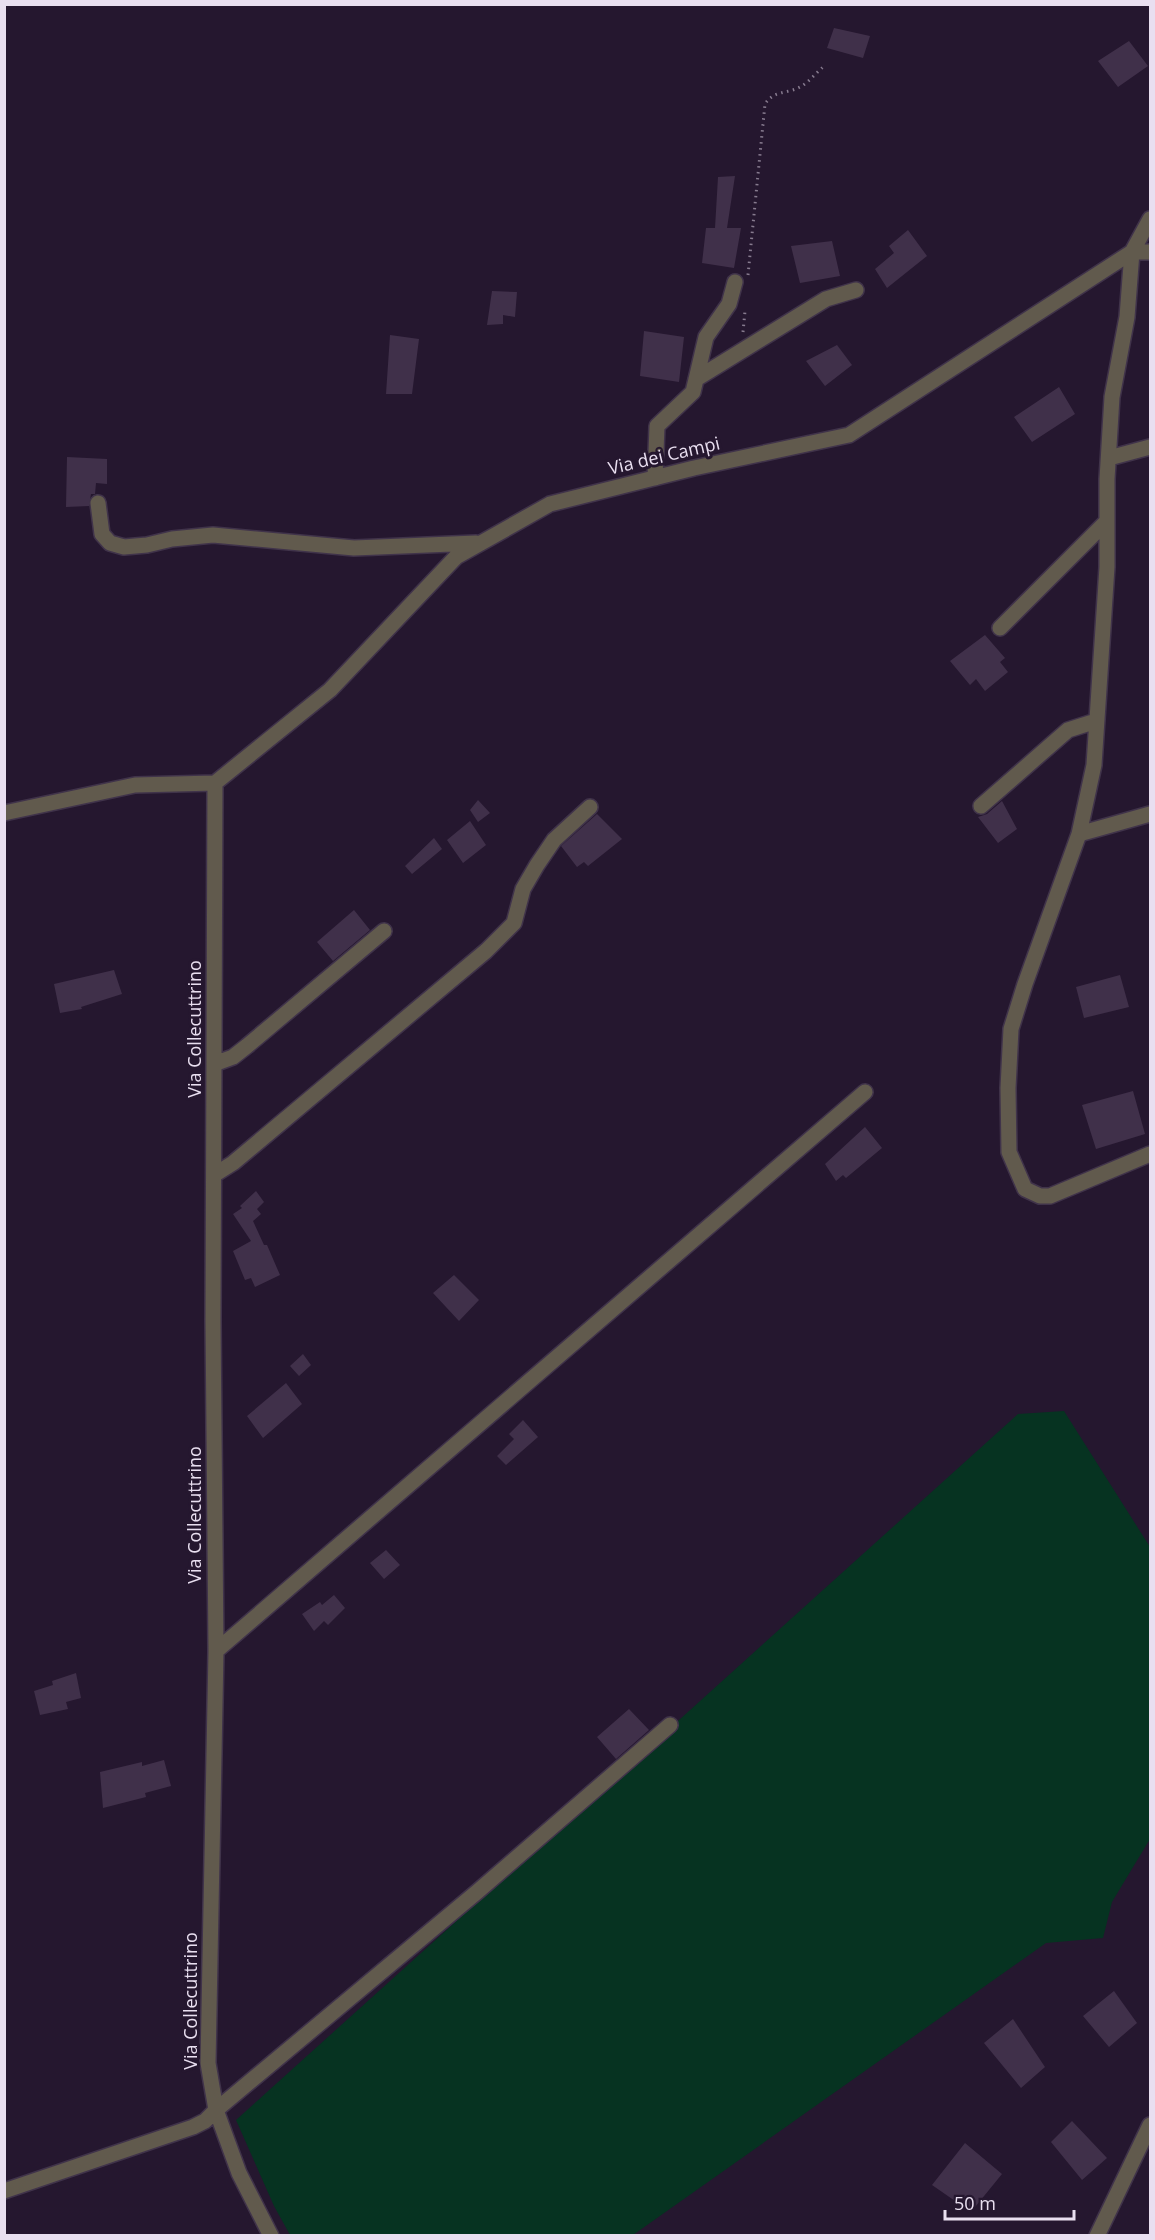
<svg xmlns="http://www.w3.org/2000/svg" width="1155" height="2240" font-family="'Open Sans',sans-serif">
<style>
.green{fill:#063321}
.building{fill:#40304a}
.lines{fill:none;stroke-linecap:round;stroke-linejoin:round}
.minor-casing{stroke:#40334a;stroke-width:18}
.path{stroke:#877b8f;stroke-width:3;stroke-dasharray:1.5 4.5;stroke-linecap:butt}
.minor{stroke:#615a4d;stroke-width:15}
.labels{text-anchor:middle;stroke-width:6;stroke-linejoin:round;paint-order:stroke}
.street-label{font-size:18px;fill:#e9dff0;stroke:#25172f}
</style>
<rect width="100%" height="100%" fill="#25172f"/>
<path class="green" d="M1064,1411L1150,1547V1839L1112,1902L1103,1938L1046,1943L633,2235H290L274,2206L236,2120L1018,1414Z"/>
<path class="building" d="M834,28L870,36L863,58L827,48Z
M1129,41L1148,66L1118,87L1098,61Z
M735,176L727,228H741L734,268L702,263L706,228H715L718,177Z
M908,230L927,256L887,288L875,269L894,253L889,246Z
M832,241L840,276L800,283L791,246Z
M492,291L517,292L515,317L503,315V324L487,325Z
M644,331L684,337L679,382L640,376Z
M390,335L419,339L412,394H386Z
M837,345L852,365L825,386L806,361Z
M1059,387L1075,414L1032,442L1014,417Z
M67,457L107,459V484L96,483L95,494H91L89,506L66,507Z
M985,635L1005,658L1000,662L1008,672L985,691L976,679L970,685L950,661Z
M478,800L490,813L478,822L470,810Z
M1002,801L1017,829L998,843L978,817L987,814Z
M597,814L622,839L588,866L584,862L577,867L561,846Z
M470,821L486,845L463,863L447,840Z
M434,838L442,849L412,874L405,866Z
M354,910L370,930L333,961L317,942Z
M114,970L122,994L81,1007L82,1009L60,1013L54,984Z
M1120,975L1129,1007L1084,1018L1076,987Z
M1133,1091L1145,1134L1096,1149L1082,1105Z
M865,1127L882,1148L846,1178L843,1175L836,1181L825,1164Z
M256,1191L264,1202L257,1209L261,1214L253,1221L264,1245H267L280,1275L255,1287L251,1278L245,1280L233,1251L251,1241L233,1214L242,1208L240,1206Z
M454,1275L479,1300L459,1321L433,1293Z
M303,1354L311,1365L299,1376L290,1366Z
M286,1383L302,1404L263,1438L247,1416Z
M523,1420L538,1437L506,1465L497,1456L514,1439L509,1434Z
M386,1550L400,1565L384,1579L370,1563Z
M334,1595L345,1608L328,1625L324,1621L314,1631L302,1614L320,1602L322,1605Z
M76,1673L81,1698L66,1702L68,1709L40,1715L34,1691L53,1685L52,1681Z
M629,1709L649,1730L616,1759L597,1737Z
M164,1760L171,1786L145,1793L146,1797L103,1808L100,1772L142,1762V1766Z
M1114,1991L1137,2023L1109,2047L1083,2016Z
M1013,2019L1045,2067L1021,2088L984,2043Z
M1072,2121L1107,2158L1082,2180L1051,2142Z
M965,2143L1002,2174L971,2212L932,2185Z"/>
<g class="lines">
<defs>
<path id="minor" d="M1150,252H1132L1127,317L1112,397L1107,479V567L1094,765L1079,834L1025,984L1011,1029L1008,1088L1009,1152L1025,1189L1040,1196H1050L1150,1154
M696,379L826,299L856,290
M1109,458L1150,447
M655,478L657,426L693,392L706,337L729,304L735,282
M98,503L102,534L110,543L124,547L147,545L172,539L213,535L354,548L476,543
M1000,628L1107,521
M215,783L213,1320L216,1651L208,2063L216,2110L239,2173L271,2236
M215,783L330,690L456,557L550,504L694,468L849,435L1132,252L1150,219
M981,806L1068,730L1096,721
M4,813L135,785L215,783
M1079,834L1150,814
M214,1064L233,1057L247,1046L384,931
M214,1175L233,1163L486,951L514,923L523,889L537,865L554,840L590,807
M216,1651L865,1092
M4,2191L193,2127L205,2121L216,2110L477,1892L670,1725
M1097,2236L1150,2125"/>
</defs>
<use href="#minor" class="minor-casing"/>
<path class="path" d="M748,275L765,104C774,90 787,94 800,87C808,83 816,73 823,67
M743,332L745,311"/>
<use href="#minor" class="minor"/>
</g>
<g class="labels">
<g class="street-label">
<text transform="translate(664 456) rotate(-13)" y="6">Via dei Campi</text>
<text transform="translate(195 1029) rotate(-90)" y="6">Via Collecuttrino</text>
<text transform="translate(195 1515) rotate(-90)" y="6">Via Collecuttrino</text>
<text transform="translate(191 2001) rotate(-90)" y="6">Via Collecuttrino</text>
</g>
</g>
<rect width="1155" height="2240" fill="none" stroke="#e9dff0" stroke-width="12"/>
<path d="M945 2210v9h129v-9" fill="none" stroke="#e9dff0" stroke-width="3"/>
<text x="954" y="2210" font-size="18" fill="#e9dff0" stroke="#25172f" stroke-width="4.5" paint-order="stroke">50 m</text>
</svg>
